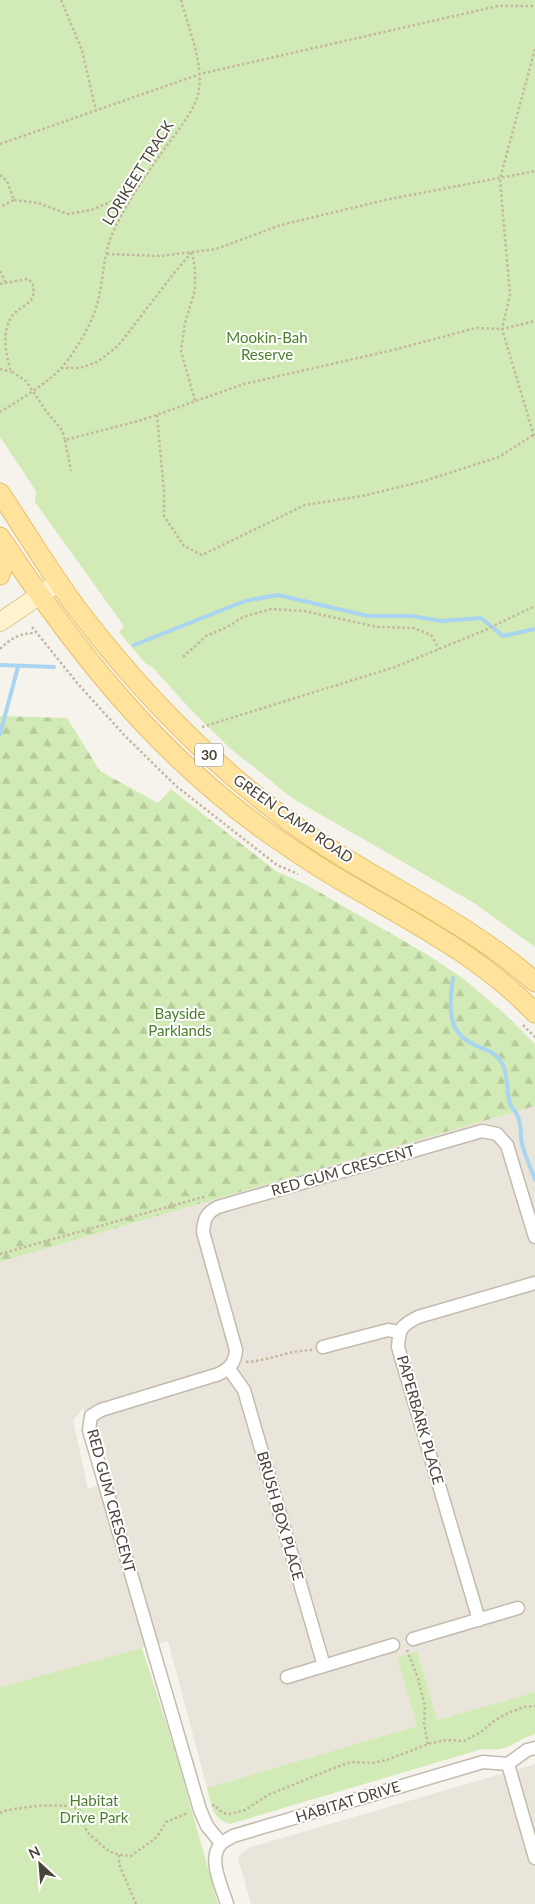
<svg xmlns="http://www.w3.org/2000/svg" width="535" height="1904" font-family="Lato,sans-serif">
<style>
.residential{fill:#eae5da;fill-rule:evenodd}
.forest{fill:url(#forest-firs)}
.green{fill:#d2eab5}
.lines{fill:none;stroke-linecap:round;stroke-linejoin:round}
.stream{stroke:#a9d4f2;stroke-width:4}
.minor-casing{stroke:#c2bbae;stroke-width:15}
.secondary-casing{stroke:#d6c79b;stroke-width:20}
.primary-casing{stroke:#e6c16a;stroke-width:21}
.path{stroke:#c4b79f;stroke-width:2.5;stroke-dasharray:2.5 2.5;stroke-linecap:butt}
.minor{stroke:#fff;stroke-width:12}
.secondary{stroke:#fff3cd;stroke-width:18}
.primary{stroke:#ffe39c;stroke-width:19}
.labels{text-anchor:middle;stroke-width:4;stroke-linejoin:round;paint-order:stroke}
.shield{fill:#fff;stroke:#817c74;stroke-width:1}
.shield-label{font-size:14px;font-weight:bold;fill:#4b4439}
.street-label{font-size:15px;fill:#4b4439;stroke:#fff}
.park-label{font-size:15px;fill:#4a7f2a;stroke:#fff}
</style>
<defs>
<pattern id="forest-firs" width="22" height="20" patternUnits="userSpaceOnUse" patternTransform="scale(1.25)"><rect width="22" height="20" fill="#d2eab5"/><path d="M5 1l3.5 6h-7zM16 11l3.5 6h-7z" fill="#b6ca9c"/></pattern>
</defs>
<rect width="100%" height="100%" fill="#f6f3ec"/>
<path class="residential" d="M535,1106V1692L437,1720L417,1651L397,1657L417,1726L207,1788L168,1641L0,1687V1262ZM83,1409L98,1430L114,1481L88,1489L73,1420Z
M535,1764V1904H251L238,1858L242,1853L248,1848Z"/>
<path class="forest" d="M0,716L67,718L100,771L158,803L171,789L276,871L305,884L428,955L465,980L506,1015L535,1044V1106L0,1262Z"/>
<path class="green" d="M0,0H535V947L474,903L292,798L231,749L192,711L153,668L145,663L119,632L124,626L35,502L36,491L0,437Z
M142,1648L175,1751L218,1904H0V1687Z
M417,1651L437,1720L535,1692V1734C511,1742 510,1752 482,1749L230,1824C211,1818 212,1805 207,1788L417,1726L397,1657Z"/>
<g class="lines">
<path class="stream" d="M134,645L245,601L278,595L368,616H412L441,621L481,618L503,636L535,629
M0,665L54,667
M0,734L18,667
M453,978C449,1006 446,1034 477,1046C487,1050 496,1053 502,1063C509,1075 506,1091 510,1104C512,1109 517,1112 518,1117C522,1126 520,1135 522,1144C525,1156 531,1168 535,1180"/>
<defs>
<path id="minor" d="M323,1347L388,1330L399,1332
M229,1369L244,1390L324,1666
M479,1620L398,1347C399,1328 402,1325 418,1317L535,1283
M413,1639L518,1608
M287,1677L393,1645
M508,1764L535,1858
M221,1843L207,1826L200,1810L89,1430L91,1416L101,1410L219,1374C230,1368 235,1363 236,1350L203,1232C204,1219 206,1213 218,1207L482,1131L497,1134L507,1145L535,1237
M227,1904C222,1887 208,1860 220,1845C223,1841 229,1839 233,1836L483,1762L508,1764L527,1750L535,1748"/>
<path id="secondary" d="M0,622L59,582"/>
<path id="primary" d="M0,493C26,532 50,573 78,610C145,698 224,778 316,840C389,888 470,924 535,982
M0,537C75,650 156,753 267,832C290,848 313,864 337,878C406,919 479,954 535,1013
M0,575L8,549"/>
</defs>
<use href="#minor" class="minor-casing"/>
<use href="#secondary" class="secondary-casing"/>
<use href="#primary" class="primary-casing"/>
<path class="path" d="M61,0L82,50L96,111
M535,49L500,179L510,295L502,329L535,439
M0,144L200,74L498,6H535
M0,175L7,181L14,200L0,207
M14,200L38,203L68,214L91,210L120,198H132
M192,252L195,269V290L185,323L181,351L195,401
M107,254L161,256L216,249L281,225L385,200L535,171
M0,271L6,283
M0,284L27,279L32,282C39,305 22,303 12,316C1,332 6,355 11,371L26,381L46,411L62,430L65,440L142,420L244,384L393,350L476,328L502,329L535,321
M61,368H80L97,362L118,346L171,277L191,253
M0,369L11,372
M0,412C18,401 48,383 62,367C76,351 93,322 98,301C104,278 103,252 114,230C133,190 161,154 187,118C192,109 198,100 199,89C203,63 188,26 181,0
M157,415L164,492V516L184,546L202,555L305,505L362,496L424,481L499,457L535,434
M65,440L71,471
M32,627L78,684L126,737L176,786L277,865L298,874
M0,649C11,638 20,633 36,633
M183,657L206,636L227,627L243,617L271,609L304,611L378,627L414,628L431,635L439,649
M202,727L395,667L483,631L535,606
M523,1025L535,1037
M0,1254L203,1197L205,1201
M246,1362C269,1361 289,1350 312,1350
M407,1650L418,1678L425,1707L424,1724L428,1744
M212,1806L214,1805L223,1813L230,1814L245,1810L268,1795L334,1768L351,1762L372,1763L387,1760L428,1744L446,1740L464,1741L481,1732L494,1721L508,1713L524,1707L535,1706
M0,1813C11,1807 70,1801 79,1810C84,1815 83,1825 87,1831C89,1834 92,1837 95,1839C108,1852 113,1855 131,1856L157,1837L166,1822L188,1813
M119,1855V1864L136,1904"/>
<use href="#minor" class="minor"/>
<use href="#secondary" class="secondary"/>
<use href="#primary" class="primary"/>
</g>
<g class="labels">
<rect class="shield" x="195" y="743.5" width="28" height="23" rx="4"/>
<g class="shield-label">
<text x="209" y="760">30</text>
</g>
<g class="street-label">
<text transform="translate(138 173) rotate(-58)" y="5">LORIKEET TRACK</text>
<text transform="translate(293 819) rotate(35)" y="5">GREEN CAMP ROAD</text>
<text transform="translate(343 1171) rotate(-16)" y="5">RED GUM CRESCENT</text>
<text transform="translate(420 1420) rotate(74)" y="5">PAPERBARK PLACE</text>
<text transform="translate(111 1501) rotate(75)" y="5">RED GUM CRESCENT</text>
<text transform="translate(280 1516) rotate(74)" y="5">BRUSH BOX PLACE</text>
<text transform="translate(348 1802) rotate(-17)" y="5">HABITAT DRIVE</text>
</g>
<g class="park-label">
<text x="267" y="343">Mookin-Bah<tspan x="267" dy="17">Reserve</tspan></text>
<text x="180" y="1019">Bayside<tspan x="180" dy="17">Parklands</tspan></text>
<text x="94" y="1806">Habitat<tspan x="94" dy="17">Drive Park</tspan></text>
</g>
</g>
<g transform="translate(40 1864) rotate(334)" stroke="#ffffff" stroke-width="4" paint-order="stroke">
<path d="M0-4L9 19L0 12L-9 19Z" fill="#4b4439"/>
<text y="-8" font-size="14" font-weight="bold" text-anchor="middle" fill="#4b4439">N</text>
</g>
</svg>
